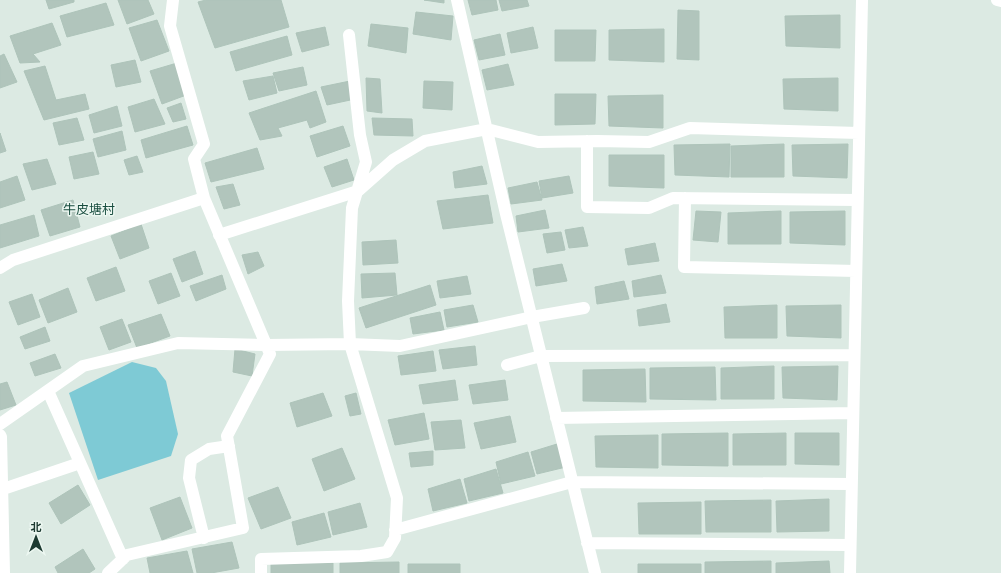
<svg xmlns="http://www.w3.org/2000/svg" width="1001" height="573" font-family="'PT Sans','Noto Sans SC',sans-serif">
<style>
.water{fill:#7ecad5}
.building{fill:#b1c5bc;stroke:#aec4ba}
.lines{fill:none;stroke-linecap:round;stroke-linejoin:round}
.minor{stroke:#fff;stroke-width:12}
.labels{text-anchor:middle;stroke-width:3;stroke-linejoin:round;paint-order:stroke}
.quarter-label{font-size:13px;fill:#184d3f;stroke:#ecf7f1}
</style>
<rect width="100%" height="100%" fill="#dceae3"/>
<path class="water" d="M132,362L156,368L166,381L178,434L171,456L98,480L69,393Z"/>
<path class="building" d="M46,0H74V2L49,9Z
M118,0H148L154,14L127,24Z
M206,0H281L289,27L215,48L198,2Z
M424,0H444V3Z
M468,0H496L498,10L472,15Z
M499,0H527L529,6L502,11Z
M106,3L114,25L67,37L60,16Z
M678,10L699,11V60L677,59Z
M416,12L453,16L451,40L413,34Z
M840,15V48L786,46L785,16Z
M157,20L169,51L141,61L129,28Z
M52,23L61,45L33,54L40,62L20,63L10,36Z
M371,24L408,28L406,53L368,46Z
M325,27L329,45L302,52L296,33Z
M533,27L538,48L511,53L507,33Z
M664,29V62L609,60V30Z
M555,30H596L595,61H555Z
M500,34L505,55L479,60L474,40Z
M287,36L292,55L236,71L230,52Z
M4,54L17,82L0,88V56Z
M135,60L141,82L116,87L111,65Z
M177,63L189,94L162,104L150,71Z
M508,64L514,85L487,90L482,70Z
M45,66L56,100L85,94L89,109L44,120L24,71Z
M303,67L307,85L279,91L273,73Z
M273,76L277,93L249,100L243,81Z
M366,78L380,79L382,113L367,111Z
M838,78V111L784,109L783,79Z
M350,81L355,99L327,105L321,87Z
M424,81L453,82L452,110L423,108Z
M316,91L326,122L310,128L307,120L278,128L282,136L260,140L249,113Z
M555,94H596L595,124L555,125Z
M663,95V128L609,126L608,96Z
M154,99L165,124L135,132L128,107Z
M181,103L186,119L173,122L167,108Z
M117,106L122,126L94,133L89,115Z
M77,118L84,140L59,145L53,123Z
M372,118L412,119L413,136L374,135Z
M187,126L193,145L146,158L141,140Z
M343,126L350,146L317,157L310,136Z
M122,131L126,150L98,157L93,139Z
M0,133L6,151L0,153Z
M730,144L729,177L675,175L674,145Z
M784,144V177H731V146Z
M848,144L847,178L793,176L792,145Z
M257,148L264,169L211,182L205,163Z
M93,152L99,174L74,179L69,157Z
M609,155H664V188L609,186Z
M137,156L143,172L129,175L124,160Z
M47,159L56,184L32,190L23,164Z
M347,159L354,180L332,187L324,167Z
M482,166L487,184L455,188L453,172Z
M17,176L25,200L0,208V182Z
M569,176L573,193L542,198L539,181Z
M537,182L542,200L511,204L508,188Z
M233,184L240,205L224,209L216,187Z
M488,195L493,223L443,229L437,201Z
M73,200L80,227L50,236L41,210Z
M545,210L549,228L518,232L516,216Z
M696,211L721,212L718,242L693,240Z
M781,211V244H728V213Z
M845,211V245L790,243V212Z
M34,215L39,236L0,248V225Z
M141,224L149,248L120,259L111,236Z
M583,227L588,246L569,248L565,230Z
M561,232L565,250L547,253L543,234Z
M396,240L398,263L363,265L362,242Z
M655,243L659,261L628,265L625,249Z
M195,251L203,274L182,282L173,259Z
M258,252L264,266L248,274L242,255Z
M562,264L567,281L536,286L533,269Z
M116,267L125,291L96,301L87,278Z
M171,273L180,296L158,304L149,281Z
M395,273L397,295L362,298L361,274Z
M222,275L226,289L196,301L190,286Z
M661,275L666,293L634,297L632,281Z
M467,276L471,294L440,298L437,281Z
M624,281L629,299L597,304L595,287Z
M430,285L436,305L366,328L359,308Z
M68,288L77,312L48,323L39,300Z
M32,294L40,317L18,325L9,302Z
M666,304L670,322L639,326L637,310Z
M473,305L478,322L447,327L444,310Z
M777,305V338H725L724,307Z
M841,305V338L787,336L786,306Z
M440,312L444,330L413,334L410,318Z
M161,314L170,336L137,348L128,325Z
M122,319L131,342L109,350L100,327Z
M45,327L50,341L25,349L20,337Z
M475,346L477,365L443,369L439,350Z
M235,349L255,354L252,376L233,372Z
M433,351L436,371L401,375L398,356Z
M55,354L61,368L35,376L30,363Z
M774,366V399H721V368Z
M838,366L837,400L783,398L782,367Z
M715,367L716,400L650,399V368Z
M645,369L646,402L583,401V370Z
M455,380L458,400L423,404L419,385Z
M505,380L508,400L473,404L469,385Z
M7,382L16,405L0,410V384Z
M323,393L332,416L297,427L290,403Z
M356,393L361,414L350,416L345,396Z
M424,413L429,439L395,445L388,420Z
M510,416L516,442L481,449L474,423Z
M461,420L465,448L435,450L431,422Z
M728,433V466L662,465V434Z
M786,433V465H733V434Z
M795,433H839V465L795,464Z
M658,435V468L596,467L595,436Z
M557,444L566,467L537,474L531,452Z
M342,448L355,479L324,491L312,459Z
M433,451V465L411,467L409,453Z
M528,452L535,476L501,484L496,462Z
M496,469L503,493L469,501L464,479Z
M460,479L467,503L433,511L428,489Z
M78,485L90,505L61,524L49,503Z
M278,487L291,518L261,529L248,498Z
M180,497L192,528L162,540L150,508Z
M829,499V531L777,532L776,501Z
M771,500V532H706L705,501Z
M701,502V534H639L638,503Z
M360,503L367,527L333,535L328,512Z
M324,513L331,537L297,545L292,522Z
M232,542L239,568L211,573H197L192,549Z
M83,549L95,569L89,573H58L55,567Z
M187,551L193,573H150L147,558Z
M771,561V573H705V562Z
M829,561L830,573H776V563Z
M399,562V573H340V563Z
M333,563V573H271V564Z
M408,564H460V573H408Z
M638,564H701V573H638Z"/>
<g class="lines">
<path class="minor" d="M457,0L506,214L595,573
M997,0L1001,1
M587,141V207L649,208L673,198L857,200
M685,198L684,267L856,271
M219,235L358,191L393,160L425,141L487,129L538,142L597,141L649,142L690,128L859,133
M0,268L13,260L204,198
M507,365L541,356L854,355
M48,391L123,559
M556,418L853,413
M0,424L83,366L178,343L266,345L350,344L400,346L532,317L584,308
M0,435L1,437L4,573
M0,490L80,463
M395,530L572,482L851,484
M204,538L189,478L191,460L209,449L229,446
M587,543L850,545
M108,573L127,555L243,528L227,436L270,354L204,198L194,159L204,144L170,26L173,0
M261,573V559L361,556L387,552L395,538L397,498L350,344L348,301L352,208L366,162L360,135L349,35
M850,573L862,0"/>
</g>
<g class="labels">
<g class="quarter-label">
<text x="89" y="214">牛皮塘村</text>
</g>
</g>
<g transform="translate(36 537)" stroke="#ecf7f1" stroke-width="3" paint-order="stroke">
<path d="M0-3L7 15L0 10L-7 15Z" fill="#1d3a31"/>
<text y="-6" font-size="11" font-weight="bold" text-anchor="middle" fill="#1d3a31">北</text>
</g>
</svg>
